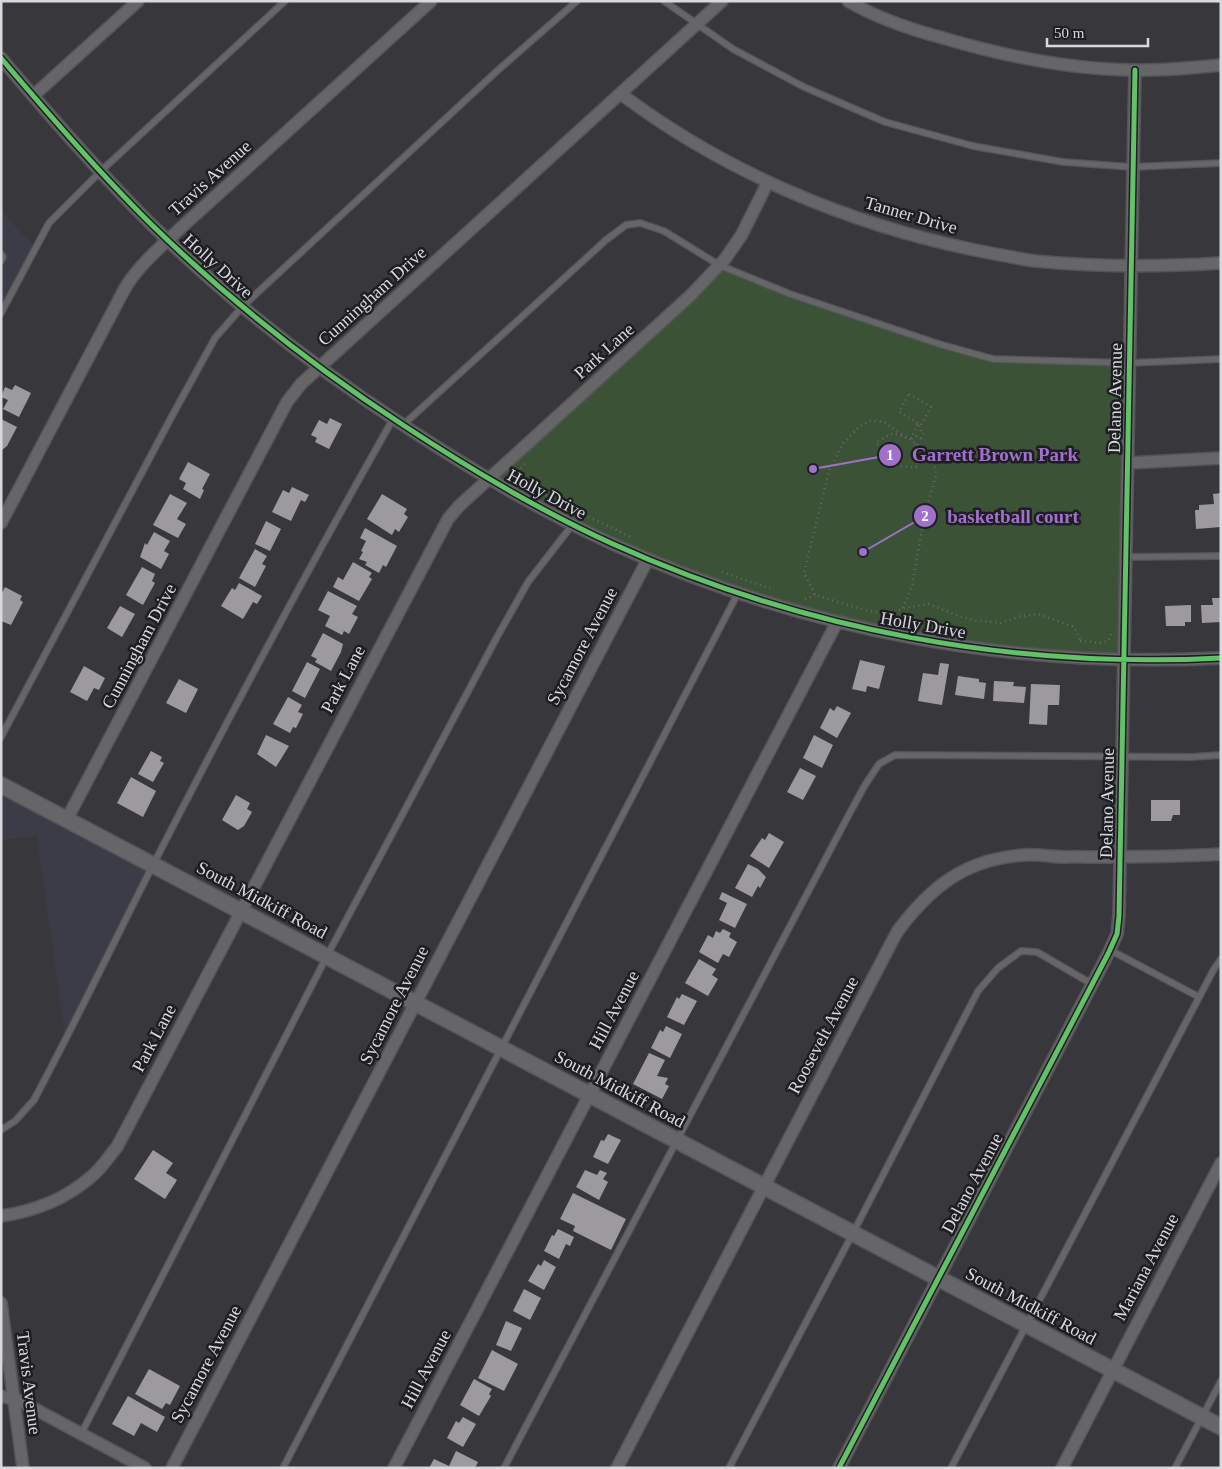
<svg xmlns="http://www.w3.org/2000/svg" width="1222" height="1469" font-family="Georgia,serif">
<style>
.built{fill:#3c3c49}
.green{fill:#3c5237}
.building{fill:#9c9a9d}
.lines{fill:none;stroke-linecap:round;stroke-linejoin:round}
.service-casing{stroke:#555558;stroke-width:8}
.minor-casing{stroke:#555558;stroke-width:14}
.secondary-casing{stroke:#555558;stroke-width:18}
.path{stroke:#68686b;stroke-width:2.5;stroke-dasharray:1 4;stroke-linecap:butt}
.service{stroke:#666669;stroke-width:5.5}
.minor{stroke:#666669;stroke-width:11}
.secondary{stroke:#666669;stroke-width:15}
.cycleway-casing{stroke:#1e1e22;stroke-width:8}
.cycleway{stroke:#61c268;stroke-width:5}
.labels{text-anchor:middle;stroke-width:5;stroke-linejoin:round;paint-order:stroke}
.street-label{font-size:18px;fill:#d8d9de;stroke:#1e1e22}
.leader{fill:none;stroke:#a071cb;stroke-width:2}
.callout-dot{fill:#a071cb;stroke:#1e1e22;stroke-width:2}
.mark-label{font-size:15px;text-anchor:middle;font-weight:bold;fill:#fff}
.callout-label{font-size:19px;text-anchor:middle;font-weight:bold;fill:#a071cb;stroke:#1e1e22;stroke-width:5;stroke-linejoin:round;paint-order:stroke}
</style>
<rect width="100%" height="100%" fill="#38383c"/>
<path class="built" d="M1,211L35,247L1,312Z
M1,782L156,864L65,1038L37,836L1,840Z"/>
<path class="green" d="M720,265L790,294L993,359L1127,363L1124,660L892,634L668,567L490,479Z"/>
<path class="building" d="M15,385L31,393L19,417L3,409L8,400L1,397L5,387L12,390Z
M330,418L342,424L329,449L315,442L317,438L311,435L319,420L327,424Z
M1,419L17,427L7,446L2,450Z
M188,462L210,474L202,489L204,490L200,499L183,489L186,483L179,479Z
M292,487L309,495L305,502L301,500L291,521L272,512L283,490L289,493Z
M1221,493V527L1196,529L1195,510H1199V505L1214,504L1213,494Z
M170,494L187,503L177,519L186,524L178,538L153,525Z
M382,494L407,509L404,514L408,517L399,532L395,529L392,535L367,519Z
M266,521L281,529L270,551L255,544Z
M365,528L397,546L386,567L383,565L379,573L365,565L367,562L359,559L363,552L361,551L366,541L360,538Z
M154,532L170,541L164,551L169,554L161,569L140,557L145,543L147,545Z
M255,549L267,556L262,564L266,566L255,587L239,578Z
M353,562L372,573L369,577L372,579L359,601L333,587L338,577L343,580Z
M142,567L155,574L152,581L155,583L143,605L126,595Z
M239,583L262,596L257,604L253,602L243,619L221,606L232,588L235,590Z
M5,587L22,596L20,600L23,602L11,625L1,621V595Z
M328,591L357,606L352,614L358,617L349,634L344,631L342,635L325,626L330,616L318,610Z
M1212,598H1221V622L1202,623L1201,605H1213Z
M1191,605V622H1185V626H1166L1165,606Z
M120,606L135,614L122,637L107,628Z
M323,633L343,644L341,652L331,671L315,662L317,659L311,656Z
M860,660L885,666L879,689L867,686L866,692L852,689Z
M307,662L320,669L305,698L292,691Z
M940,663L949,664L942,705L918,701L923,673L938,675Z
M84,666L105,678L99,690L94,688L87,701L70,692Z
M958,676L979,679V682L986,683L984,699L955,695Z
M179,679L198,689L186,713L166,703Z
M994,681L1014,682L1013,686L1026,687L1024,703L993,701Z
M1031,684L1060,685L1059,705H1048L1047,725L1029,724Z
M288,697L302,705L298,712L303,714L296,728L293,727L290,733L273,724Z
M837,706L851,713L837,738L820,728L830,708L834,711Z
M266,735L289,746L276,767L257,754Z
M814,735L833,745L822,768L803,758Z
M151,751L162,757L160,761L164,763L153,782L138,774Z
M800,768L816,776L803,800L787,792Z
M131,777L156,791L143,817L117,803Z
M236,795L250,803L247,809L252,812L244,826L238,830L222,820Z
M1151,800H1180V815H1173L1171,821H1151Z
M769,833L784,842L769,868L750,856L762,838L765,840Z
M748,864L758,869L766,877L760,888L758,886L752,897L735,888Z
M722,892L747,904L735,928L719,920L727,903L719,899Z
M723,929L731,933L729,937L737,942L729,957L723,954L718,963L699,952L708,935L713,938L716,931L720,933Z
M699,959L716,969L712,975L718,979L708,996L685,983Z
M682,994L697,1001L684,1025L667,1017L677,997L679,999Z
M666,1026L682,1034L670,1058L651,1048L660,1030L663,1032Z
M649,1053L665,1060L657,1076L668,1078L665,1084L669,1086L662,1099L633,1084Z
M608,1134L621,1140L608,1164L593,1157L601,1140L604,1141Z
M153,1150L173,1163L166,1173L177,1180L165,1199L134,1179Z
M585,1170L597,1175L600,1170L607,1173L603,1179L608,1182L599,1200L576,1187Z
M573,1193L626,1219L611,1250L573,1231L575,1226L560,1219Z
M558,1229L574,1237L570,1246L566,1244L559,1259L544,1251L552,1235L554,1236Z
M544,1260L556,1267L544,1290L528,1281L538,1264L541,1266Z
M524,1289L541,1298L530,1320L513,1311Z
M506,1321L522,1328L511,1351L496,1345Z
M492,1350L518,1364L504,1391L478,1378Z
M149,1369L180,1386L170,1405L166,1403L162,1409L135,1394Z
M474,1379L492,1389L489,1394L491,1396L479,1416L460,1405Z
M128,1396L165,1417L157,1432L141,1423L134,1436L112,1424Z
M463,1417L476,1424L463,1447L447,1438L456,1421L459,1423Z
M456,1451L478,1462L475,1468H429L434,1459L449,1466Z"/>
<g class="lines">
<defs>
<path id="service" d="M664,1L733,49L804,87L885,122L973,146L1063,162L1132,167L1221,163
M1,254L3,257L1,261
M1,313L49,223L101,171L285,1
M403,425L606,240L626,225L640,223L664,231L719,265L790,294L939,344L993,359L1129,363L1221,359
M1126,557L1221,556
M1,737L172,416L215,338L243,306L497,71L577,1
M1110,950L1199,997
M1,1130L15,1121L34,1100C75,1023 113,944 153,865C230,715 310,565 393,419
M81,1434L327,956L497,637L528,582L573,524
M283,1468L738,593
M504,1468L846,820L865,785L879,764L895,755L1191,757L1221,755
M729,1468L853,1233L978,991L998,968L1021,951L1037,952L1092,984
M951,1468L1214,969L1221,959
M1175,1468L1221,1381"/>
<path id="minor" d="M848,1C875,17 913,30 943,38C1004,56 1066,69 1130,70C1160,71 1191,68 1221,65
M1,58C50,116 100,174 154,227C230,301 314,367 403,425C470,469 540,511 613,544C803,630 1013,669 1221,658
M621,94C725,172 848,224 975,250C995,254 1015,258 1035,261C1097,267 1159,267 1221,263
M33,96L138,1
M1128,463L1221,458
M1,523L124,290C138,265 163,245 184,225L431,1
M67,819L287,402L301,384L722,1
M1,1216C36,1211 66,1199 92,1176C102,1168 109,1156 117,1147L448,519L459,506L691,295L725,259L741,236L768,182
M1,1303L23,1468
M1,1396L18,1400L145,1468
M172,1468L648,559
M394,1468L837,622
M617,1468L897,932C931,886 966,859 1024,855C1032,854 1041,855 1050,856C1062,858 1075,856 1088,857C1132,857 1177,857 1221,854
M839,1468L1108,954L1117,934L1119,916L1135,70
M1062,1468L1221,1163"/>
<path id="secondary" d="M1,785L1221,1427"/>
</defs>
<use href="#service" class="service-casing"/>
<use href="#minor" class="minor-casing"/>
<use href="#secondary" class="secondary-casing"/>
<path class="path" d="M909,394L931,407L921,425L899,412Z
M906,438L894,433L876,442C889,466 890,467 918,467L919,448L914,442
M911,439L918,423L921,431L924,433L921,438L917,436L911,439
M525,464L518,471L519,480L554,500
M566,506L633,538
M722,572L774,590
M805,599L815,595
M903,608L912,585L925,514L936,475L933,455L884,422L870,421L860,426L843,443L829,471L804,573L815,595L864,610L890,615L903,608L929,604L958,616L974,620L1001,623L1021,616L1038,614L1074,627L1079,637L1080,643
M1080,641L1101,643L1108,641L1111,634"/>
<use href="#service" class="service"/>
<use href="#minor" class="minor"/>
<use href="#secondary" class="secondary"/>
<defs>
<path id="cycleway" d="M1,58C50,116 100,174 154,227C230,301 314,367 403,425C470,469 540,511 613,544C803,630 1013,669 1221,658
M839,1468L1108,954L1117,934L1119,916L1135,70"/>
</defs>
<use href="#cycleway" class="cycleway-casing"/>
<use href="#cycleway" class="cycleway"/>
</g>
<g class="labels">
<g class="street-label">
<text transform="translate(210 178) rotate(-42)" y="6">Travis Avenue</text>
<text transform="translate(911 215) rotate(16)" y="6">Tanner Drive</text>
<text transform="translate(218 266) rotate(42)" y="6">Holly Drive</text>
<text transform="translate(372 296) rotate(-42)" y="6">Cunningham Drive</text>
<text transform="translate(604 351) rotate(-42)" y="6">Park Lane</text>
<text transform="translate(1115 398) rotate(-89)" y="6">Delano Avenue</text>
<text transform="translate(547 494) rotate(28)" y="6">Holly Drive</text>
<text transform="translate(923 625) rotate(10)" y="6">Holly Drive</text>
<text transform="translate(139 646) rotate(-62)" y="6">Cunningham Drive</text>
<text transform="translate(582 646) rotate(-62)" y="6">Sycamore Avenue</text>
<text transform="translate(343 679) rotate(-62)" y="6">Park Lane</text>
<text transform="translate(1107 803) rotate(-89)" y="6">Delano Avenue</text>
<text transform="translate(262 900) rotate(28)" y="6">South Midkiff Road</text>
<text transform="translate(394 1005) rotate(-63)" y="6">Sycamore Avenue</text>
<text transform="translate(614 1010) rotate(-62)" y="6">Hill Avenue</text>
<text transform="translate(823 1035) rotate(-62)" y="6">Roosevelt Avenue</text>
<text transform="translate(154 1038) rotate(-62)" y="6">Park Lane</text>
<text transform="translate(620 1089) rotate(28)" y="6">South Midkiff Road</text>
<text transform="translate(972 1183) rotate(-62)" y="6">Delano Avenue</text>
<text transform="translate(1146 1267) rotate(-62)" y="6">Mariana Avenue</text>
<text transform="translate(1031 1306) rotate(28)" y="6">South Midkiff Road</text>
<text transform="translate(206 1364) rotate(-62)" y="6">Sycamore Avenue</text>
<text transform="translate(426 1369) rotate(-62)" y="6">Hill Avenue</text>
<text transform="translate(29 1383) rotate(83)" y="6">Travis Avenue</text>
</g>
</g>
<path class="leader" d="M813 469L890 455M863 552L925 516"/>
<g class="callout-dot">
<circle cx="813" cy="469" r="5"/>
<circle cx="863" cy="552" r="5"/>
<circle cx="890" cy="455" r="12"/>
<circle cx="925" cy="516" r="12"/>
</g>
<g class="mark-label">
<text x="890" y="460">1</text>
<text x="925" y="521">2</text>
</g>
<g class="callout-label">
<text x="995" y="461">Garrett Brown Park</text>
<text x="1013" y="523">basketball court</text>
</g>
<rect width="1222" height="1469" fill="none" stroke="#d8d9de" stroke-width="5"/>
<path d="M1047 38v8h101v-8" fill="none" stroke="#d8d9de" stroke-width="2.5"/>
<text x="1054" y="38" font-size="15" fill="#d8d9de" stroke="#1e1e22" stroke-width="4" paint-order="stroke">50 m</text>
</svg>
